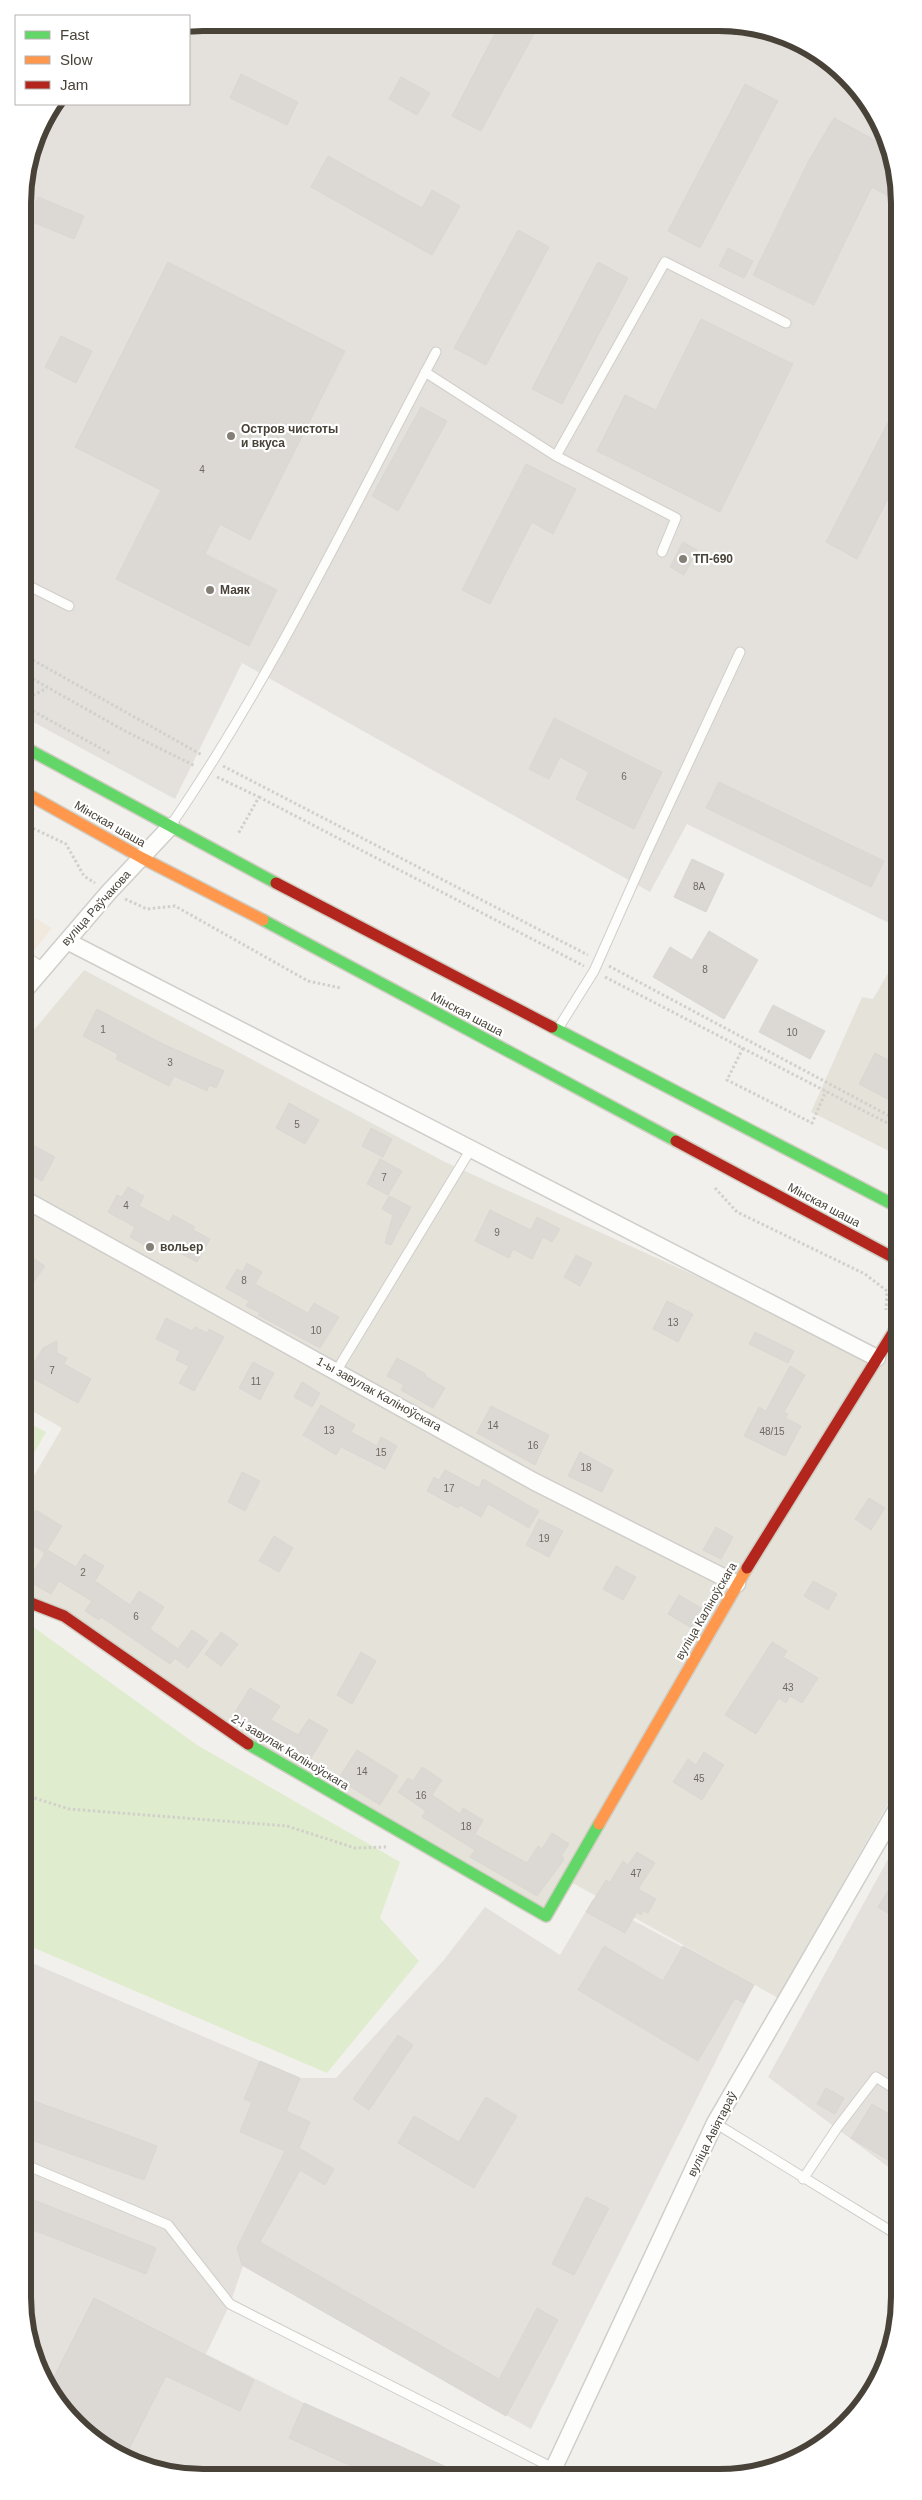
<svg xmlns="http://www.w3.org/2000/svg" width="922" height="2500" font-family="Helvetica,sans-serif">
<style>
.residential{fill:#e5e2da}
.commercial{fill:#f1e9dd}
.industrial{fill:#e4e0dc}
.green{fill:#dfeccd}
.building{fill:#dcd9d4;stroke:#dad7d2}
.lines{fill:none;stroke-linecap:round;stroke-linejoin:round}
.lane-casing{stroke:#d0ceca;stroke-width:11}
.street-casing{stroke:#d0ceca;stroke-width:19}
.fast-casing{stroke:#d0cdc3;stroke-width:14}
.slow-casing{stroke:#d0cdc3;stroke-width:14}
.jam-casing{stroke:#d0cdc3;stroke-width:14}
.path{stroke:#d2d0cb;stroke-width:3;stroke-dasharray:2.5 2.5;stroke-linecap:butt}
.lane{stroke:#fdfdfc;stroke-width:9}
.street{stroke:#fdfdfc;stroke-width:16}
.fast{stroke:#63d668;stroke-width:11}
.slow{stroke:#ff974d;stroke-width:11}
.jam{stroke:#b3261e;stroke-width:11}
.poi-dot{fill:#847f77;stroke:#fff;stroke-width:2}
.labels{text-anchor:middle;stroke-width:4.5;stroke-linejoin:round;paint-order:stroke}
.number-label{font-size:10px;fill:#6e6860}
.poi-label{font-size:12px;font-weight:bold;fill:#484238;stroke:#fff;text-anchor:start}
.street-label{font-size:12px;fill:#484238;stroke:#fff}
.rim{fill:none;stroke:#484238;stroke-width:6}
</style>
<rect width="100%" height="100%" fill="#f2f0ec"/>
<path class="residential" d="M897,958V1155L811,1112L862,997L873,999Z
M84,970L445,1162L873,1356L898,1353V1786L778,1998L562,1877L541,1911L217,1719L25,1592V1491L62,1428L25,1407L24,1042Z"/>
<path class="commercial" d="M24,912L52,928L24,963Z"/>
<path class="industrial" d="M203,23L754,26L799,41L846,75L875,113L896,168V349L893,357L896,359L897,927L687,824L650,892L242,663L175,799L24,717L23,191L41,123L56,104H189V25Z
M898,1841L899,2175L768,2077Z
M593,1899L754,1985L531,2429L243,2266L230,2304L206,2354L304,2403L462,2474H168L123,2459L76,2425L47,2387L26,2332L25,1960L300,2078H336L443,1961L485,1907L560,1955Z"/>
<path class="green" d="M25,1421L46,1432L25,1469Z
M25,1621L197,1745L400,1862L380,1918L419,1961L327,2073L25,1944Z"/>
<path class="building" d="M500,24L525,25L536,30L481,131L452,116Z
M241,74L298,102L287,125L230,98Z
M401,77L430,93L417,115L389,99Z
M745,84L778,101L700,248L668,231Z
M834,118L889,148L896,168V182L888,196L872,187L814,305L753,275L808,162Z
M328,156L422,208L432,190L460,206L432,255L311,187Z
M38,197L84,216L74,239L23,218V199L35,204Z
M518,230L549,247L486,365L454,348Z
M728,248L753,261L744,278L719,266Z
M168,262L345,351L250,540L220,524L205,554L277,590L249,646L116,579L161,490L75,447Z
M598,262L628,278L562,404L532,389Z
M701,319L793,364L720,512L597,451L625,395L656,410Z
M61,336L92,351L76,383L45,367Z
M421,407L447,421L398,511L372,496Z
M896,407V483L857,559L826,542Z
M526,464L576,489L553,534L532,522L490,604L462,590Z
M683,542L697,550L684,575L670,567Z
M554,718L662,772L634,829L576,799L589,772L560,757L549,779L529,769Z
M719,782L884,861L871,887L706,808Z
M692,859L724,874L706,912L674,897Z
M709,931L758,960L724,1019L653,977L670,947L692,960Z
M773,1005L825,1031L810,1059L759,1032Z
M97,1009L165,1045L224,1071L216,1088L209,1085L207,1091L174,1076L169,1086L116,1059L118,1054L83,1036Z
M875,1053L897,1065V1104L859,1084Z
M289,1103L319,1120L305,1144L276,1128Z
M371,1128L392,1139L383,1157L362,1146Z
M29,1143L55,1157L42,1181L24,1171V1152Z
M380,1159L402,1171L388,1195L367,1184Z
M128,1187L144,1196L139,1206L169,1222L173,1215L195,1227L193,1230L210,1239L197,1262L157,1241L153,1250L130,1237L135,1227L108,1212L117,1195L122,1197Z
M389,1196L411,1207L391,1245L385,1243L393,1215L382,1209Z
M490,1210L531,1230L537,1217L560,1229L552,1242L543,1237L532,1259L513,1249L509,1258L475,1241Z
M24,1252L45,1266L25,1294L24,1262Z
M576,1255L592,1263L580,1286L564,1277Z
M247,1263L262,1272L255,1284L308,1313L314,1303L339,1317L320,1348L258,1315L260,1313L246,1306L249,1301L226,1288L237,1269L242,1272Z
M667,1301L693,1314L678,1342L653,1329Z
M166,1318L192,1331L195,1327L207,1333L209,1329L224,1337L194,1391L179,1383L189,1366L176,1360L180,1351L156,1339Z
M755,1332L794,1351L788,1363L749,1344Z
M57,1341V1353L67,1358L64,1364L91,1379L78,1403L27,1375L43,1348Z
M397,1358L426,1374L425,1376L445,1388L433,1408L401,1390L404,1385L387,1376Z
M253,1362L274,1373L260,1400L239,1388Z
M790,1366L805,1375L784,1412L788,1414L785,1418L801,1426L785,1456L744,1436L759,1407L766,1411Z
M302,1382L320,1393L312,1407L294,1397Z
M321,1405L355,1425L351,1432L377,1446L381,1437L397,1446L385,1469L341,1447L336,1455L303,1435Z
M491,1406L549,1435L535,1465L477,1433Z
M580,1452L613,1470L602,1492L568,1476Z
M445,1470L479,1488L483,1479L539,1511L529,1528L488,1504L481,1517L460,1505L458,1508L427,1491L434,1477L439,1480Z
M242,1472L260,1481L245,1511L228,1502Z
M869,1498L885,1508L871,1530L855,1519Z
M36,1510L62,1526L47,1550L76,1567L84,1554L104,1566L95,1581L130,1605L139,1591L164,1607L150,1629L178,1649L192,1630L208,1641L188,1668L175,1658L170,1664L101,1617L99,1620L85,1611L92,1601L59,1581L51,1594L28,1581L45,1553L25,1540V1528Z
M539,1519L563,1531L549,1557L526,1545Z
M716,1527L733,1537L721,1559L703,1550Z
M274,1536L293,1548L279,1572L259,1561Z
M616,1566L636,1577L623,1600L603,1589Z
M813,1581L837,1594L828,1610L804,1596Z
M679,1595L706,1611L695,1630L668,1614Z
M221,1632L238,1644L221,1666L205,1654Z
M772,1642L787,1651L783,1657L818,1678L802,1703L790,1696L786,1703L779,1698L756,1734L725,1715Z
M361,1652L376,1661L352,1704L337,1695Z
M250,1688L280,1706L271,1720L298,1735L309,1719L328,1730L308,1763L251,1730L252,1728L232,1717Z
M357,1750L398,1776L380,1805L338,1779Z
M704,1752L724,1765L702,1800L673,1782L688,1759L696,1765Z
M422,1767L442,1780L432,1795L460,1814L463,1808L483,1820L475,1834L527,1863L538,1846L542,1849L552,1833L569,1844L561,1856L564,1858L563,1861L537,1896L470,1857L475,1850L422,1817L426,1811L398,1792L408,1778L413,1781Z
M637,1852L655,1863L638,1889L656,1899L648,1913L643,1911L641,1915L637,1912L625,1933L586,1912L606,1880L610,1882L623,1861L628,1865Z
M898,1875L899,1903V1920L878,1907Z
M604,1946L663,1981L683,1946L754,1985L744,2003L735,1998L698,2061L578,1990Z
M398,2035L413,2045L369,2110L353,2099Z
M260,2061L300,2078L286,2111L310,2122L299,2148L334,2169L325,2185L300,2170L260,2242L499,2379L537,2308L558,2320L506,2416L242,2265L237,2248L285,2151L240,2132L252,2102L244,2099Z
M826,2088L844,2098L835,2114L817,2104Z
M486,2097L517,2116L474,2188L398,2143L414,2116L459,2142Z
M26,2098L157,2146L144,2180L26,2138Z
M872,2104L899,2120V2146L890,2161L851,2138Z
M26,2197L156,2248L146,2274L26,2227Z
M586,2197L609,2208L574,2275L552,2264Z
M94,2298L254,2380L240,2411L166,2376L124,2459L76,2425L48,2389Z
M304,2403L462,2474H369L289,2438Z"/>
<g class="lines">
<defs>
<path id="lane" d="M425,372L556,456L676,518L662,552
M556,456L665,262L786,323
M23,583L69,606
M171,825C273,676 351,511 436,352
M24,955L43,968
M559,1027L594,971L646,854L740,652
M337,1370L471,1149
M715,2123L899,2236
M26,2165L168,2225L230,2304L553,2468
M803,2179L837,2128L876,2077L899,2092"/>
<path id="street" d="M67,941L877,1358
M24,991L109,892L171,826
M24,1199L535,1482L737,1584
M551,2474L715,2123L898,1807"/>
<path id="fast" d="M24,747L276,883
M263,920L676,1141
M552,1027L898,1207
M248,1744L546,1916L599,1824"/>
<path id="slow" d="M24,792L142,858L263,920
M599,1824L747,1568"/>
<path id="jam" d="M276,883L552,1027
M676,1141L898,1260
M747,1568L898,1325
M28,1602L64,1616L248,1744"/>
</defs>
<use href="#lane" class="lane-casing"/>
<use href="#street" class="street-casing"/>
<use href="#fast" class="fast-casing"/>
<use href="#slow" class="slow-casing"/>
<use href="#jam" class="jam-casing"/>
<path class="path" d="M24,655L202,755
M24,674L125,731L195,766
M24,700L47,688
M24,706L111,754
M223,766L588,955
M217,777L259,797L238,834
M259,797L584,966
M24,824L66,844L84,876L95,883
M125,899L147,909L175,906L308,981L341,988
M609,966L897,1120
M605,977L897,1128
M743,1048L727,1080L812,1123L826,1091
M715,1188L737,1212L865,1274L887,1291L886,1310
M25,1795L69,1809L287,1826L355,1848L386,1847"/>
<use href="#lane" class="lane"/>
<use href="#street" class="street"/>
<use href="#fast" class="fast"/>
<use href="#slow" class="slow"/>
<use href="#jam" class="jam"/>
</g>
<g class="poi-dot">
<circle cx="231" cy="436" r="5"/>
<circle cx="683" cy="559" r="5"/>
<circle cx="210" cy="590" r="5"/>
<circle cx="150" cy="1247" r="5"/>
</g>
<g class="labels">
<g class="number-label">
<text x="202" y="473">4</text>
<text x="624" y="780">6</text>
<text x="699" y="890">8А</text>
<text x="705" y="973">8</text>
<text x="103" y="1033">1</text>
<text x="792" y="1036">10</text>
<text x="170" y="1066">3</text>
<text x="297" y="1128">5</text>
<text x="384" y="1181">7</text>
<text x="126" y="1209">4</text>
<text x="497" y="1236">9</text>
<text x="244" y="1284">8</text>
<text x="673" y="1326">13</text>
<text x="316" y="1334">10</text>
<text x="52" y="1374">7</text>
<text x="256" y="1385">11</text>
<text x="493" y="1429">14</text>
<text x="329" y="1434">13</text>
<text x="772" y="1435">48/15</text>
<text x="533" y="1449">16</text>
<text x="381" y="1456">15</text>
<text x="586" y="1471">18</text>
<text x="449" y="1492">17</text>
<text x="544" y="1542">19</text>
<text x="83" y="1576">2</text>
<text x="136" y="1620">6</text>
<text x="788" y="1691">43</text>
<text x="362" y="1775">14</text>
<text x="699" y="1782">45</text>
<text x="421" y="1799">16</text>
<text x="466" y="1830">18</text>
<text x="636" y="1877">47</text>
</g>
<g class="poi-label">
<text x="241" y="433">Остров чистоты<tspan x="241" dy="14">и вкуса</tspan></text>
<text x="693" y="563">ТП-690</text>
<text x="220" y="594">Маяк</text>
<text x="160" y="1251">вольер</text>
</g>
<g class="street-label">
<text transform="translate(110 824) rotate(30)" y="4">Мінская шаша</text>
<text transform="translate(96 908) rotate(-48)" y="4">вуліца Раўчакова</text>
<text transform="translate(467 1014) rotate(28)" y="4">Мінская шаша</text>
<text transform="translate(824 1205) rotate(28)" y="4">Мінская шаша</text>
<text transform="translate(379 1394) rotate(29)" y="4">1-ы завулак Каліноўскага</text>
<text transform="translate(706 1611) rotate(-60)" y="4">вуліца Каліноўскага</text>
<text transform="translate(290 1752) rotate(31)" y="4">2-і завулак Каліноўскага</text>
<text transform="translate(712 2134) rotate(-63)" y="4">вуліца Авіятараў</text>
</g>
</g>
<path d="M0 0H922V2500H0ZM203 31H719A172 172 0 0 1 891 203V2297A172 172 0 0 1 719 2469H203A172 172 0 0 1 31 2297V203A172 172 0 0 1 203 31Z" fill="#fff" fill-rule="evenodd"/>
<path class="rim" d="M203 31H719A172 172 0 0 1 891 203V2297A172 172 0 0 1 719 2469H203A172 172 0 0 1 31 2297V203A172 172 0 0 1 203 31Z"/>
<rect x="15" y="15" width="175" height="90" fill="#ffffff" stroke="#b6b3af"/>
<rect x="25" y="31" width="25" height="8" fill="#63d668" stroke="#b6b3af"/>
<text x="60" y="40" font-size="15" fill="#484238">Fast</text>
<rect x="25" y="56" width="25" height="8" fill="#ff974d" stroke="#b6b3af"/>
<text x="60" y="65" font-size="15" fill="#484238">Slow</text>
<rect x="25" y="81" width="25" height="8" fill="#b3261e" stroke="#b6b3af"/>
<text x="60" y="90" font-size="15" fill="#484238">Jam</text>
</svg>
